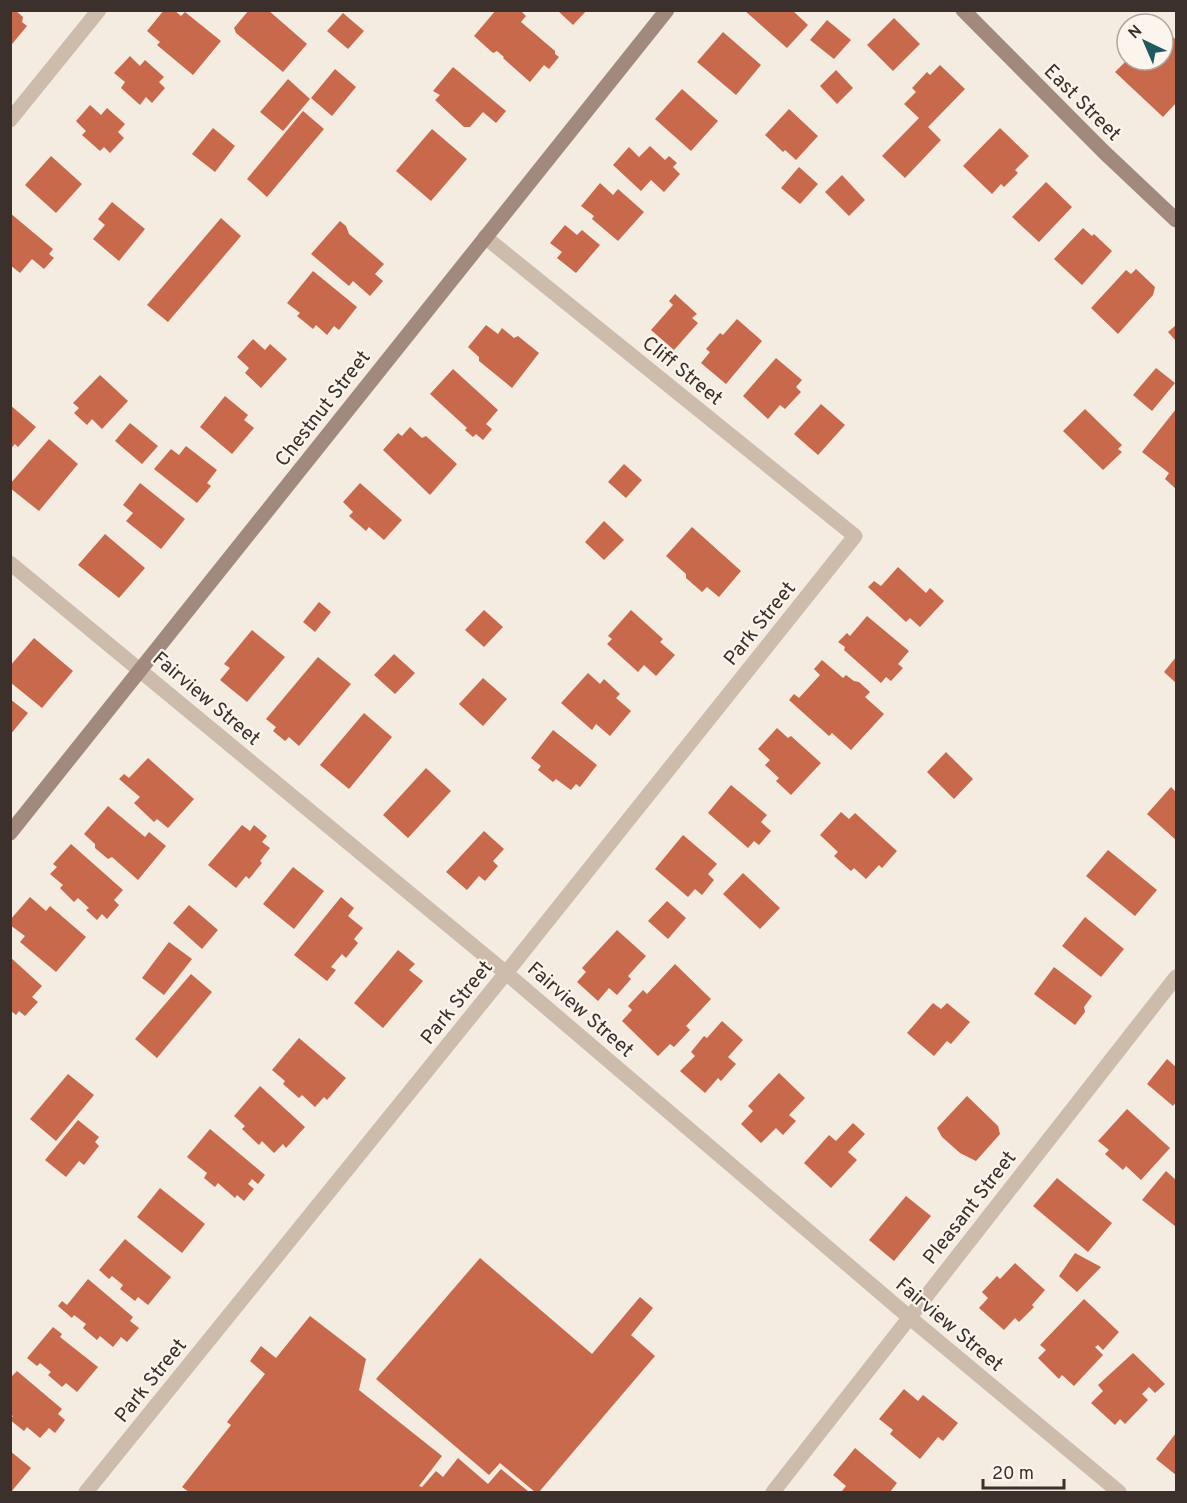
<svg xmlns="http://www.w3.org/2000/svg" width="1187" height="1503" font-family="Overpass,sans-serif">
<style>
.building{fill:#c8694b}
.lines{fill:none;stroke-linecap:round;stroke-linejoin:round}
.street{stroke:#cdbbac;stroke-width:15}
.secondary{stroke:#a18a7d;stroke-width:15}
.labels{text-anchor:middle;stroke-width:4.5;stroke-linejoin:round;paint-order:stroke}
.street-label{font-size:20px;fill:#3b302b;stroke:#fbf5ee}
</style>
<rect width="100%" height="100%" fill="#f4ebe1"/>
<path class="building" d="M10,10H15L23,17L22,22L27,26L12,44Z
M164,10H174L181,16L185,12L221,41L193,75L157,45L160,42L147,31Z
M249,10H268L307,44L283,72L236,33L234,28Z
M496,10H520L526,16L521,22L555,51V54L559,57L549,69L544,65L530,82L503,58L504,57L497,51L493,53L474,36Z
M557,10H587L573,25Z
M744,10H792L808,25L787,48Z
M343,13L364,31L348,49L327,31Z
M894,18L920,44L893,71L867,45Z
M827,20L851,40L834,59L810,40Z
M1163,27L1176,40V103L1163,117L1115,72L1127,60H1163Z
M723,32L761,65L736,95L697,62Z
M130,56L140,66L145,60L164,77L159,82L165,88L152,103L146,97L140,105L121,88L125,82L114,73Z
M940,65L965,89L928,127L941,140L905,178L882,156L919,118L904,104L916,92L912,88L927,72L930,75Z
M453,67L506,111L496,123L483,112L470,127H464L435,100L440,95L433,91Z
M335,69L356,87L332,116L311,98Z
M836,70L853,88L837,104L820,86Z
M288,79L310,99L283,131L260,112Z
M682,89L718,121L691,151L655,119Z
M90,105L101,115L107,108L125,124L118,132L124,138L110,153L104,147L100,151L82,135L86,131L76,121Z
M789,109L818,136L796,160L785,150L783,152L765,135Z
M303,111L324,129L267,197L247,179Z
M213,128L235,146L215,172L192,154Z
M1000,128L1029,156L1015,170L1018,173L1004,187L1001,184L992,194L963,166Z
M432,129L467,159L431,201L396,171Z
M650,146L665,160L669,156L677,163L673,167L680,174L664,192L651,180L641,191L613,165L629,147L639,157Z
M51,156L82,184L56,213L25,185Z
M799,167L818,184L800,204L781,188Z
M842,175L865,200L849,216L825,192Z
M1046,182L1072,207L1039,242L1012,217Z
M600,183L613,195L618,189L644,212L618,241L592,219L594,216L581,206Z
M112,202L145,229L119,261L93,239L105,225L98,219Z
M10,213L53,249L49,254L54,258L44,269L32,259L20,273L10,265Z
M221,218L241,236L168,322L147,305Z
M340,221L346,226L349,234L384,264L375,274L383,281L370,296L353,281L349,286L311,254Z
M565,225L577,235L582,230L600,245L576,273L557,258L562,252L550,243Z
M1083,228L1092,236L1094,234L1112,251L1082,285L1054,259Z
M1136,269L1155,287L1153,295L1118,334L1091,308L1126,270L1131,274Z
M313,271L357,307L339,330L334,326L327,335L316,325L313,329L297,316L300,313L287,303Z
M675,294L697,314L692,318L698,323L674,350L651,330L673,305L669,301Z
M737,319L762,341L726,384L701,363L710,352L706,349L720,333L723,335Z
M486,325L498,334L502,328L514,338L518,336L539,353L512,388L479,361V357L468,347Z
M1176,325V341L1168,332Z
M253,339L265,350L270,344L287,359L261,388L245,373L249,368L237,357Z
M776,358L802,380L796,387L801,392L785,409L780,405L768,419L743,396Z
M1156,368L1175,383L1152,411L1133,395Z
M453,369L498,410L486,424L492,429L483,440L476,434L473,437L465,430L467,428L430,394Z
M100,375L128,401L102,429L92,419L87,425L74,413L79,408L73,403Z
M225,396L248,415L244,420L254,428L232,454L200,427Z
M821,404L845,425L818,455L794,434Z
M10,405L36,427L18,447L15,444L10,449Z
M1085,409L1122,445L1118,449L1122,452L1103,470L1063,431Z
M1176,409V489L1165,479L1169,473L1142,452Z
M130,423L158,446L142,464L115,441Z
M410,427L422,438L426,436L457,464L430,495L383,450L398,433L402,436Z
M49,439L78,464L39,511L10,488V484Z
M186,446L217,470L207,483L211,486L197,503L154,469L171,449L179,455Z
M624,464L642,480L626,498L608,482Z
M140,483L185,519L161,549L126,521L133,513L123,505Z
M360,483L402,520L384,540L369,527L366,531L349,516L353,512L343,502Z
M604,521L624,540L604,560L585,542Z
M692,527L741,571L719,597L707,587L702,592L686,578V574L666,556Z
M105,534L145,568L119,598L78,565Z
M898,567L926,593L930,588L944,601L920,627L910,618L906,622L868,587L874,581L881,586Z
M319,602L331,612L315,632L303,622Z
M484,610L503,627L484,647L465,630Z
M631,610L663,639L660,642L675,655L656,676L644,665L638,672L607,644L612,639L608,636Z
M867,616L909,651L898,664L903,668L891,681L886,677L881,683L844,650L845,647L838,642L847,633L850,636Z
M252,630L285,657L247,702L220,680L230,668L224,664Z
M34,638L73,671L42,708L10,682V666Z
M394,654L415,673L395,694L374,675Z
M318,657L351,684L299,746L289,737L285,741L273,731L276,727L266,719Z
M1176,657V683L1164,672Z
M822,660L843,678L846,675L854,681L859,682L870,692L865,697L884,714L851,750L832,733L829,736L789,700L794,694L799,698L820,675L814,669Z
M588,673L600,684L604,679L620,694L616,698L631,711L610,736L596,724L592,730L561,703Z
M483,678L507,699L483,726L459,704Z
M10,699L28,713L10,735Z
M364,713L392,737L349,789L320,765Z
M777,728L788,738L791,736L821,763L791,795L776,781L779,778L765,765L770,760L758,749Z
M553,730L597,765L580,787L576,784L571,790L556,779L553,782L538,770L541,766L531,758Z
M946,752L973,779L954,799L927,772Z
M148,758L194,799L168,828L157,819L154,822L134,803L140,797L119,779L124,774L129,778Z
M426,768L451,791L408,838L383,815Z
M731,785L767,815L761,822L771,831L759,845L754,841L748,848L708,813Z
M1171,787L1176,792V840L1147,814Z
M108,806L145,837L149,832L166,846L138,880L112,857L108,859L95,848V844L84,834Z
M841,812L849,819L855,813L897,851L882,868L879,865L866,879L854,868L851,871L834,856L838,852L820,835Z
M242,825L250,831L254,825L267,836L262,842L270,848L260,861L262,863L249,879L246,876L236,888L208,865Z
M484,831L504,849L493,861L498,866L485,881L479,876L467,890L446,872Z
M683,835L717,864L708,874L714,880L702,895L695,889L688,897L655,869Z
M71,844L123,890L114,900L119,905L107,919L102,914L97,920L86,910L89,908L78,898L74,902L60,888L63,885L50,874L57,867L53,864Z
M1108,850L1157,890L1135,916L1086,876Z
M293,867L324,891L294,929L263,904Z
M743,873L780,908L760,929L723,894Z
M30,897L46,911L50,906L86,937L56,972L20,942L25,936L10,925V920Z
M341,897L354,908L348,916L363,928L354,939L358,943L346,958L342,954L331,967L336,970L327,981L294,955Z
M667,901L686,918L668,939L648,921Z
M189,905L218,930L202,949L173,923Z
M1085,917L1124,949L1101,977L1062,946Z
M617,930L646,956L628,976L631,979L617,995L609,988L598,1001L577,982L586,972L582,968Z
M169,942L192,959L164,995L142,978Z
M398,950L415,964L409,970L423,981L383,1028L354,1003Z
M10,957L42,986L32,997L38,1002L25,1016L19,1011L16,1015L10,1010Z
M675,964L711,999L686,1026L690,1030L674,1047L670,1044L658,1056L622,1021L632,1010L628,1006L643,990L647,994Z
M1054,967L1092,996L1084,1007L1085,1012L1075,1025L1034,994Z
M191,974L212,992L157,1058L135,1039Z
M933,1003L941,1009L947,1003L970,1022L951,1044L947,1041L934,1056L907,1033Z
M722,1021L743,1040L728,1057L736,1064L721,1081L718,1078L705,1093L680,1071L695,1056L691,1052L704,1036L707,1038Z
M299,1038L346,1078L327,1100L324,1097L315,1107L302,1095L299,1098L283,1084L285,1081L272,1070Z
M1167,1059L1176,1067V1102L1173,1106L1147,1084Z
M779,1073L805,1098L789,1115L796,1121L783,1135L776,1128L761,1143L741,1124L753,1111L748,1106Z
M68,1074L94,1095L56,1141L30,1119Z
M260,1086L305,1127L286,1148L283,1144L274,1153L262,1141L259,1145L242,1129L245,1126L234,1116Z
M967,1096L998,1126L1000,1134L976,1161L960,1153L942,1137L937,1128Z
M1127,1109L1170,1148L1141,1180L1126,1166L1123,1170L1105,1154L1109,1150L1098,1141Z
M78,1120L99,1137L95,1142L99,1146L84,1165L79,1161L66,1177L45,1160Z
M853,1123L865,1134L848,1152L857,1160L831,1188L804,1163L829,1135L836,1141Z
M210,1129L265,1175L258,1184L252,1179L248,1184L254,1189L244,1201L237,1195L235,1198L218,1183L215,1187L204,1178L207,1173L187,1157Z
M1166,1171L1176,1180V1224L1175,1226L1142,1200Z
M1057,1178L1112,1223L1088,1252L1033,1206Z
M160,1188L205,1224L182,1253L137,1217Z
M906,1196L931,1216L894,1261L869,1240Z
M125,1239L171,1277L148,1305L138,1297L135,1301L120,1289L123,1285L112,1276L109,1279L99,1270Z
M1075,1253L1101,1267L1077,1292L1059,1276Z
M480,1258L592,1354L640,1297L653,1308L631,1335L655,1356L539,1492H535L500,1463L489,1475L376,1379Z
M1015,1263L1045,1290L1032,1305L1034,1307L1019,1322L1015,1318L1004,1330L979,1308L988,1298L982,1292L997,1276L1000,1279Z
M88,1279L133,1317L130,1321L139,1328L127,1342L121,1337L113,1347L100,1336L97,1340L83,1328L86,1324L74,1315L72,1318L58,1306L62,1301L67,1305Z
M1084,1299L1119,1332L1103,1350L1098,1345L1095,1347L1103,1355L1074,1386L1062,1375L1059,1379L1038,1358L1046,1350L1040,1345Z
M310,1316L366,1359L359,1390L442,1456L419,1486L422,1487L436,1471L443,1477L458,1458L488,1484L501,1469L529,1492H189L182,1487L231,1425L227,1422L265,1374L250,1361L261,1346L276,1358Z
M53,1327L62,1334L60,1337L98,1367L77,1392L66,1383L62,1387L48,1375L51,1372L40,1363L37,1366L27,1358Z
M1133,1353L1165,1384L1155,1393L1149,1387L1142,1394L1148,1400L1125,1424L1120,1419L1115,1425L1091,1403L1103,1391L1098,1385Z
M17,1371L62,1409L58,1414L65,1420L55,1433L49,1428L40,1438L27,1427L24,1431L10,1420L13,1416L10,1414V1378Z
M904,1389L918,1401L923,1395L958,1423L943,1441L938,1437L920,1459L890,1434L893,1430L879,1419Z
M1176,1433V1475L1156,1459Z
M855,1448L897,1483L890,1492L842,1491L846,1486L833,1475Z
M10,1451L31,1468L11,1492H10Z"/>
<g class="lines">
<path class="street" d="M10,120L99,10
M10,563L506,973L909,1317L1119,1492
M86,1492L506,973L855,536L485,237
M773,1492L1176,977"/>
<path class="secondary" d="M963,10L1104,152L1176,220
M10,833L667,10"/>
</g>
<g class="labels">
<g class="street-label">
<text transform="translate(1083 102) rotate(45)" y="7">East Street</text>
<text transform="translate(683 370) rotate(39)" y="7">Cliff Street</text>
<text transform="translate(322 408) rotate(-52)" y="7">Chestnut Street</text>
<text transform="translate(759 623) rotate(-51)" y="7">Park Street</text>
<text transform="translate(207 698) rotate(40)" y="7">Fairview Street</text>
<text transform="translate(456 1002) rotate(-51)" y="7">Park Street</text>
<text transform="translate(581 1009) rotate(41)" y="7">Fairview Street</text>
<text transform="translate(969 1207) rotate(-52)" y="7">Pleasant Street</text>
<text transform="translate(950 1324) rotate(40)" y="7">Fairview Street</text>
<text transform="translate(150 1380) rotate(-51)" y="7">Park Street</text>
</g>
</g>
<rect width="1187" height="1503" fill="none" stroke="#3b302b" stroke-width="24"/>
<g transform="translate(1145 42) rotate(316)"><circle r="28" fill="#fbf5ee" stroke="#aea6a0" stroke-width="1.5"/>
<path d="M0-4.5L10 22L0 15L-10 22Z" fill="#1f5a5e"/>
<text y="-9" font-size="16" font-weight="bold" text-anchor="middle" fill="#3b302b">N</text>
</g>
<path d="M983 1479v9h81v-9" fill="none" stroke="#3b302b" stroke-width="3"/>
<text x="992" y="1479" font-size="18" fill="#3b302b" stroke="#fbf5ee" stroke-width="4.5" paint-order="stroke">20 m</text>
</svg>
